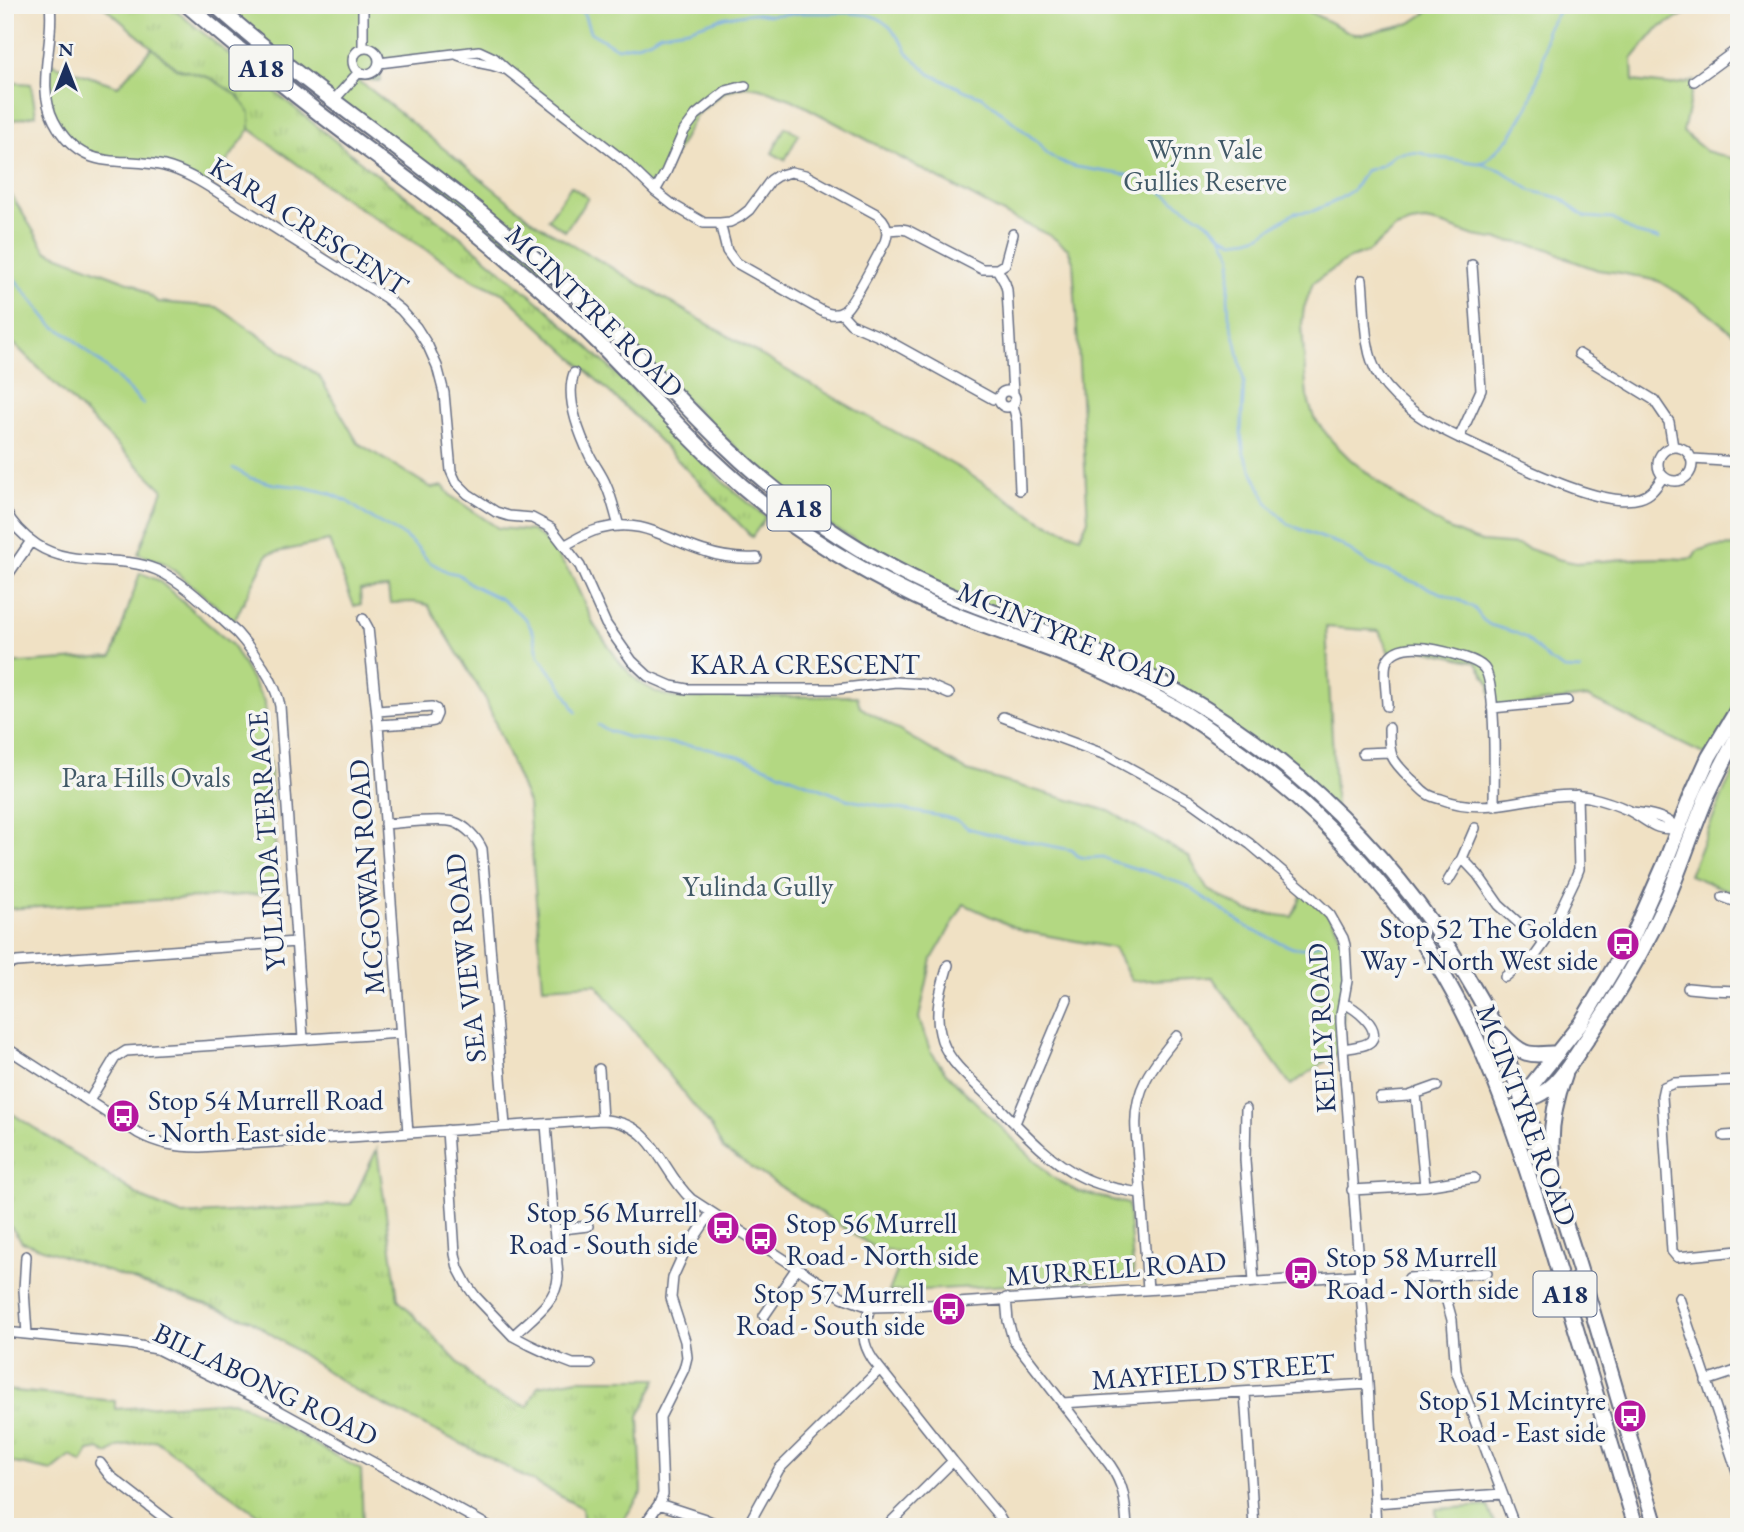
<svg xmlns="http://www.w3.org/2000/svg" width="1744" height="1532" font-family="'EB Garamond',serif">
<style>
.grass{fill:url(#grass-tufts);stroke:#678470;stroke-width:2}
.park{fill:#b3d882;stroke:#678470;stroke-width:2;fill-rule:evenodd}
.lines{fill:none;stroke-linecap:round;stroke-linejoin:round}
.stream{stroke:#77aae3;stroke-width:2.5}
.minor-casing{stroke:#666d82;stroke-width:12}
.primary-casing{stroke:#666d82;stroke-width:18}
.minor{stroke:#fff;stroke-width:9}
.primary{stroke:#fff;stroke-width:14}
.labels{text-anchor:middle;stroke-width:7;stroke-linejoin:round;paint-order:stroke}
.shield{fill:#f6f6f2;stroke:#5d6b8a;stroke-width:2}
.shield-label{font-size:26px;font-weight:bold;fill:#1b2f5e}
.park-label{font-size:28px;fill:#415967;stroke:#f6f6f2}
.street-label{font-size:28px;fill:#1b2f5e;stroke:#f6f6f2}
.poi-label{font-size:28px;fill:#1b2f5e;stroke:#f6f6f2;text-anchor:end}
</style>
<defs>
<pattern id="grass-tufts" width="24" height="20" patternUnits="userSpaceOnUse" patternTransform="scale(1.75)"><rect width="24" height="20" fill="#b3d882"/><path d="M3 7l-1-3M5 7V3M7 7l1-3M15 17l-1-3M17 17v-4M19 17l1-3" fill="none" stroke="#99ba73"/></pattern>
</defs>
<rect width="100%" height="100%" fill="#f6f6f2"/>
<filter id="ink" filterUnits="userSpaceOnUse"><feTurbulence type="fractalNoise" baseFrequency=".0143" numOctaves="2"/><feDisplacementMap in="SourceGraphic" scale="14" xChannelSelector="R" yChannelSelector="G"/><feConvolveMatrix kernelMatrix="1 2 1 2 8 2 1 2 1" color-interpolation-filters="sRGB"/></filter>
<filter id="wash" filterUnits="userSpaceOnUse"><feTurbulence type="fractalNoise" baseFrequency=".00686" numOctaves="4" result="noise"/><feDisplacementMap in="SourceGraphic" scale="28" xChannelSelector="R" yChannelSelector="G"/><feGaussianBlur stdDeviation="1.57" result="paint"/><feColorMatrix in="noise" values="0 0 0 0 0 0 0 0 0 0 0 0 0 0 0 0 0 1.4 0 .05"/><feComposite in="paint" operator="in"/></filter>
<g filter="url(#wash)">
<rect width="100%" height="100%" fill="#f0e1c4"/>
<path class="grass" d="M102,5H169L367,167L462,238L547,309L639,395L722,481L766,517L752,537L632,413L504,294L476,281L339,195L250,129V113L210,78L176,68Z
M5,1109L146,1200L183,1215L351,1204L377,1149L398,1299L485,1391L528,1407L538,1386L578,1379H657L639,1416L642,1492L619,1527H584L582,1508L484,1455L359,1393L250,1320L22,1242L5,1219Z
M5,1390L115,1401V1409L233,1401L261,1414L361,1470L363,1527H275L155,1440L118,1447L108,1454L99,1449L89,1451L82,1463L71,1456L52,1471L5,1461Z"/>
<path class="park" d="M215,5H1296L1353,34H1363L1411,23L1438,5H1701L1657,29L1632,59L1633,81L1669,85L1694,81L1683,132L1706,151L1734,159L1739,157V338L1699,306L1658,281L1621,273L1598,270L1573,261L1551,250L1533,245L1474,236L1444,225L1425,221L1411,223L1396,228L1368,252L1350,258L1313,283L1304,308L1302,324L1305,374L1307,396L1314,418L1333,442L1350,459L1401,500L1423,514L1449,529L1473,539L1482,542L1519,545L1557,559L1576,563L1627,559L1665,558L1685,559L1693,558L1697,551L1709,547L1739,546V707L1709,757L1587,697L1492,708L1490,685L1476,662L1415,648L1391,657L1379,631L1326,627L1336,810L1189,698L965,601L800,509L605,322ZM456,55L506,69L655,191L696,115L726,91L745,86L760,88L793,100L1009,216L1051,236L1068,249L1073,261L1088,520L1080,537L1042,521L961,469L812,385L537,224L370,89L354,79L381,81L379,64Z
M152,48L176,68L210,78L237,95L250,113V129L209,187L180,172L95,158L64,136L46,96L50,63L118,86Z
M5,82L31,84L36,115L5,122Z
M785,127L799,134L785,160L772,153Z
M5,185L46,251L136,285L158,302L217,307L319,376L358,443L432,488L443,486L451,496L498,528L533,531L548,543L572,576L594,625L621,664L639,682L658,693L675,698L857,696L860,707L967,771L1109,811L1189,857L1207,889L1247,911L1292,917L1304,890L1330,915L1345,945L1343,1049L1291,1085L1212,977L1132,981L1114,948L1022,931L964,904L932,959L919,1018L930,1050L946,1073L1052,1177L1077,1191L1128,1204L1134,1278L889,1292L904,1253L875,1248L723,1149L712,1128L596,984L543,987L528,803L485,698L428,605L414,602L390,603L388,588L360,590L361,604L354,606L329,541L268,554L234,621L166,564L138,554L163,490L5,335Z
M571,186L588,198L565,231L548,219Z
M140,573L158,580L232,645L265,703L279,893L5,909V664L112,657Z
M1739,762V895L1689,875L1725,789Z
M1488,1506L1496,1527H1437L1436,1509Z"/>
<g class="lines">
<path class="stream" d="M573,5L584,14L590,32L617,48L637,44L651,39L660,33L688,29L725,17L753,13L769,15L804,13H849L869,15L878,18L890,27L903,44L908,53L930,74L966,91L983,97L1041,145L1046,153L1060,162L1076,167L1139,177L1210,224L1222,236L1233,241L1249,239L1261,235L1294,213L1313,211L1336,201L1354,189L1365,171L1382,165L1395,154L1407,152L1421,153L1433,157L1478,163L1501,170L1532,191L1561,198L1577,211L1586,217L1613,219L1635,233L1659,239
M1479,163L1486,161L1511,136L1529,105L1542,65L1547,29L1563,5
M1223,238L1232,256L1228,296L1229,316L1236,342L1244,382L1241,433L1244,454L1267,502L1288,524L1312,534L1340,544L1369,564L1461,601L1474,608L1483,620L1490,625L1514,632L1526,638L1549,660L1564,669L1580,670
M5,267L52,325L70,336L112,373L143,404
M233,468L250,478L274,484L303,487L329,493L347,501L369,517L404,536L419,549L428,561L448,572L458,574L472,585L501,599L526,619L533,632L539,656L562,687L576,712
M598,725L609,731L630,738L708,748L739,756L849,800L945,817L958,821L968,828L989,834L1072,850L1078,856L1085,858L1103,857L1111,861L1158,875C1167,880 1177,881 1187,886L1252,930L1293,948H1308L1322,942"/>
</g>
</g>
<g filter="url(#ink)">
<g class="lines">
<defs>
<path id="minor" d="M50,5C55,44 35,84 54,121C84,178 125,153 171,168C198,177 222,196 246,210C293,239 339,269 386,298L401,310L416,327L428,346L437,366L444,393L451,471L456,482L468,494L496,512L509,516L532,518L551,528L580,566L606,624L632,661L648,676L671,686L687,689H837L896,682L926,684L949,694
M363,5V48
M353 61a13 13 0 1 1 26 0a13 13 0 1 1-26 0Z
M458,55L481,63L491,65L504,69
M379,63L479,51L494,58L506,69L624,161L655,191L673,205L704,223H720L730,222L740,217L749,210L771,180L777,176L791,172L805,175L878,215C887,223 889,232 885,242C878,255 853,305 844,311C836,316 829,315 822,311L735,262L727,251L720,223
M1694,81L1739,48
M333,101L359,72
M655,191L666,172L684,131L696,115L726,91L745,86
M887,230L901,229L907,230L982,269H997L1005,283L1007,290L1013,393
M997,269L1005,264L1013,234
M1362,280C1365,309 1363,354 1380,378C1389,392 1404,405 1418,415C1441,431 1469,442 1494,454C1526,469 1605,509 1640,498C1651,495 1656,487 1663,477
M841,313L851,324L881,337L993,399H998
M1579,354L1654,400L1669,422L1673,447
M574,373C565,398 579,433 590,456C595,466 602,475 606,485C612,498 615,513 619,526
M999 399a8 8 0 1 1 16 0a8 8 0 1 1-16 0Z
M1013,405L1017,421L1020,490
M1459,438L1481,390L1472,265
M1658 464a17 17 0 1 1 34 0a17 17 0 1 1-34 0Z
M1693,459L1739,462
M5,510C13,526 23,536 37,545C74,569 118,553 157,570C186,583 213,612 237,633C254,652 276,682 280,706L303,1039
M566,545C576,539 587,532 600,529C642,517 667,540 704,551C721,557 739,559 757,558
M5,579L31,541
M363,619L368,628L378,725L408,1133
M1387,706C1387,695 1383,673 1386,663C1396,637 1441,650 1460,656C1468,659 1478,661 1484,668C1497,683 1494,782 1494,806
M1492,708L1567,701
M377,711L432,707L436,709L437,714L434,721L428,722L378,725
M1003,717L1106,755L1190,801L1250,844L1304,890L1330,915L1343,938L1345,945L1347,981L1341,1014V1022L1368,1384L1376,1527
M1389,728C1389,755 1390,759 1411,779C1416,783 1421,790 1426,793C1430,796 1436,798 1441,799C1493,819 1537,788 1589,797C1602,800 1617,805 1630,811C1649,821 1655,832 1678,828
M1363,753L1389,752
M1632,812C1650,814 1664,816 1678,828
M385,824C401,823 440,818 454,822C466,826 477,838 482,849L505,1126
M1462,858L1478,875L1499,905L1522,926L1545,942
M1448,881L1462,858L1475,828
M1723,897L1739,903
M5,965L17,962L296,942
M948,965C942,986 934,1010 940,1033C942,1043 947,1053 954,1062C964,1075 979,1087 991,1099C1018,1126 1046,1159 1080,1176C1099,1186 1120,1190 1141,1193
M1505,977L1518,966L1535,956L1545,942L1575,879L1579,869L1577,795
M1688,988L1709,990L1739,991
M5,1047L138,1133C158,1144 177,1147 200,1147L602,1120C655,1121 659,1169 691,1199L842,1297L870,1307L914,1306L1360,1275
M1343,1049C1351,1047 1365,1047 1371,1041C1382,1027 1353,1007 1343,1003
M599,1069L602,1120
M1739,1080L1674,1083L1664,1087L1662,1096L1672,1251L1677,1257L1739,1251
M1416,1094L1425,1186
M1380,1098L1409,1096L1437,1086
M89,1101L115,1058L126,1051L400,1033
M1246,1109L1245,1160L1254,1282
M1015,1123L1067,999
M447,1130L455,1254L458,1268L467,1285L475,1296L513,1336L530,1345L560,1359L573,1364H590
M1724,1136L1739,1135
M1352,1190L1425,1186L1474,1178
M554,1230L588,1226
M26,1256L24,1290L27,1334
M1445,1276L1447,1302L1452,1320L1456,1371L1515,1527
M1409,1278L1487,1273
M1148,1289L1136,1131C1133,1090 1152,1066 1177,1036
M1006,1298L1008,1321L1013,1339L1110,1465C1125,1487 1125,1501 1127,1527
M1679,1298L1739,1477
M870,1307C864,1331 859,1338 873,1360L953,1461L998,1515L1005,1527
M764,1316L796,1269
M5,1332L128,1344L157,1349L258,1399L490,1527
M513,1336C530,1319 557,1302 558,1277L546,1124
M1706,1381L1739,1370
M1245,1393L1254,1527
M1062,1403L1368,1384
M100,1463L110,1476L176,1527
M1374,1503L1502,1494
M659,1504L705,1519L723,1527
M643,1527L659,1504L663,1494L660,1417L684,1369L687,1357L685,1341L671,1298L673,1277L683,1255L711,1213
M747,1527L779,1469L880,1369
M886,1527L953,1461"/>
<path id="primary" d="M187,5C237,48 288,90 341,130C400,174 460,217 515,266C542,290 571,314 596,340C658,402 715,471 788,522C842,560 900,592 961,617C1002,633 1044,646 1085,663C1115,676 1145,691 1174,707C1193,718 1211,731 1229,744C1316,806 1390,884 1444,976C1496,1065 1526,1165 1556,1263C1583,1351 1610,1439 1636,1527
M215,5C295,76 383,136 466,201C501,228 534,258 567,287C625,338 674,397 730,450C759,478 791,503 824,526C869,557 918,583 969,603C1041,631 1114,655 1181,694C1315,771 1423,888 1494,1025C1501,1038 1505,1052 1510,1066C1519,1090 1527,1114 1536,1138C1582,1266 1617,1397 1656,1527
M1501,1033C1522,1056 1528,1056 1558,1053
M1522,1099C1551,1099 1569,1066 1583,1045C1615,999 1643,952 1666,901C1681,867 1692,831 1707,796C1717,775 1727,754 1739,734
M1520,1105L1527,1091L1581,1023L1634,934L1664,866L1690,799L1709,757L1739,707
M1554,1171C1548,1137 1553,1106 1565,1074"/>
</defs>
<use href="#minor" class="minor-casing"/>
<use href="#primary" class="primary-casing"/>
<use href="#minor" class="minor"/>
<use href="#primary" class="primary"/>
</g>
</g>
<defs>
<symbol id="bus-disc" viewBox="-11 -11 22 22"><circle r="9.5" fill="#b5179e" stroke="#f6f6f2"/><path d="M-5-6H5V4H4V6H2V4H-2V6H-4V4H-5ZM-3.5-4V0h7V-4ZM-3.5 1.2v1.5H-2V1.2ZM2 1.2v1.5H3.5V1.2Z" fill="#fff"/></symbol>
</defs>
<g fill-rule="evenodd">
<use href="#bus-disc" x="1604" y="925" width="38" height="38"/>
<use href="#bus-disc" x="104" y="1097" width="38" height="38"/>
<use href="#bus-disc" x="704" y="1209" width="38" height="38"/>
<use href="#bus-disc" x="742" y="1220" width="38" height="38"/>
<use href="#bus-disc" x="1282" y="1254" width="38" height="38"/>
<use href="#bus-disc" x="930" y="1290" width="38" height="38"/>
<use href="#bus-disc" x="1611" y="1397" width="38" height="38"/>
</g>
<g class="labels">
<g class="shield">
<rect x="229.5" y="45.5" width="63" height="45" rx="5"/>
<rect x="767.5" y="485.5" width="63" height="45" rx="5"/>
<rect x="1533.5" y="1271.5" width="63" height="45" rx="5"/>
</g>
<g class="shield-label">
<text x="261" y="77">A18</text>
<text x="799" y="517">A18</text>
<text x="1565" y="1303">A18</text>
</g>
<g class="park-label">
<text x="1205" y="159">Wynn Vale<tspan x="1205" dy="32">Gullies Reserve</tspan></text>
<text x="146" y="787">Para Hills Ovals</text>
<text x="758" y="896">Yulinda Gully</text>
</g>
<g class="street-label">
<text transform="translate(309 226) rotate(33)" y="10">KARA CRESCENT</text>
<text transform="translate(595 311) rotate(44)" y="10">MCINTYRE ROAD</text>
<text transform="translate(1067 635) rotate(23)" y="10">MCINTYRE ROAD</text>
<text x="805" y="674">KARA CRESCENT</text>
<text transform="translate(266 841) rotate(-94)" y="10">YULINDA TERRACE</text>
<text transform="translate(366 877) rotate(-94)" y="10">MCGOWAN ROAD</text>
<text transform="translate(465 958) rotate(-96)" y="10">SEA VIEW ROAD</text>
<text transform="translate(1321 1028) rotate(-93)" y="10">KELLY ROAD</text>
<text transform="translate(1527 1115) rotate(69)" y="10">MCINTYRE ROAD</text>
<text transform="translate(1116 1268) rotate(-4)" y="10">MURRELL ROAD</text>
<text transform="translate(1213 1371) rotate(-4)" y="10">MAYFIELD STREET</text>
<text transform="translate(266 1384) rotate(26)" y="10">BILLABONG ROAD</text>
</g>
<g class="poi-label">
<text x="1598" y="938">Stop 52 The Golden<tspan x="1598" dy="32">Way - North West side</tspan></text>
<text x="148" y="1110" text-anchor="start">Stop 54 Murrell Road<tspan x="148" dy="32">- North East side</tspan></text>
<text x="698" y="1222">Stop 56 Murrell<tspan x="698" dy="32">Road - South side</tspan></text>
<text x="786" y="1233" text-anchor="start">Stop 56 Murrell<tspan x="786" dy="32">Road - North side</tspan></text>
<text x="1326" y="1267" text-anchor="start">Stop 58 Murrell<tspan x="1326" dy="32">Road - North side</tspan></text>
<text x="925" y="1303">Stop 57 Murrell<tspan x="925" dy="32">Road - South side</tspan></text>
<text x="1606" y="1410">Stop 51 Mcintyre<tspan x="1606" dy="32">Road - East side</tspan></text>
</g>
</g>
<rect width="1744" height="1532" fill="none" stroke="#f6f6f2" stroke-width="28"/>
<g transform="translate(66 66)" stroke="#f6f6f2" stroke-width="5" paint-order="stroke">
<path d="M0-5L12 26L0 18L-12 26Z" fill="#1b2f5e"/>
<text y="-10" font-size="19" font-weight="bold" text-anchor="middle" fill="#1b2f5e">N</text>
</g>
</svg>
